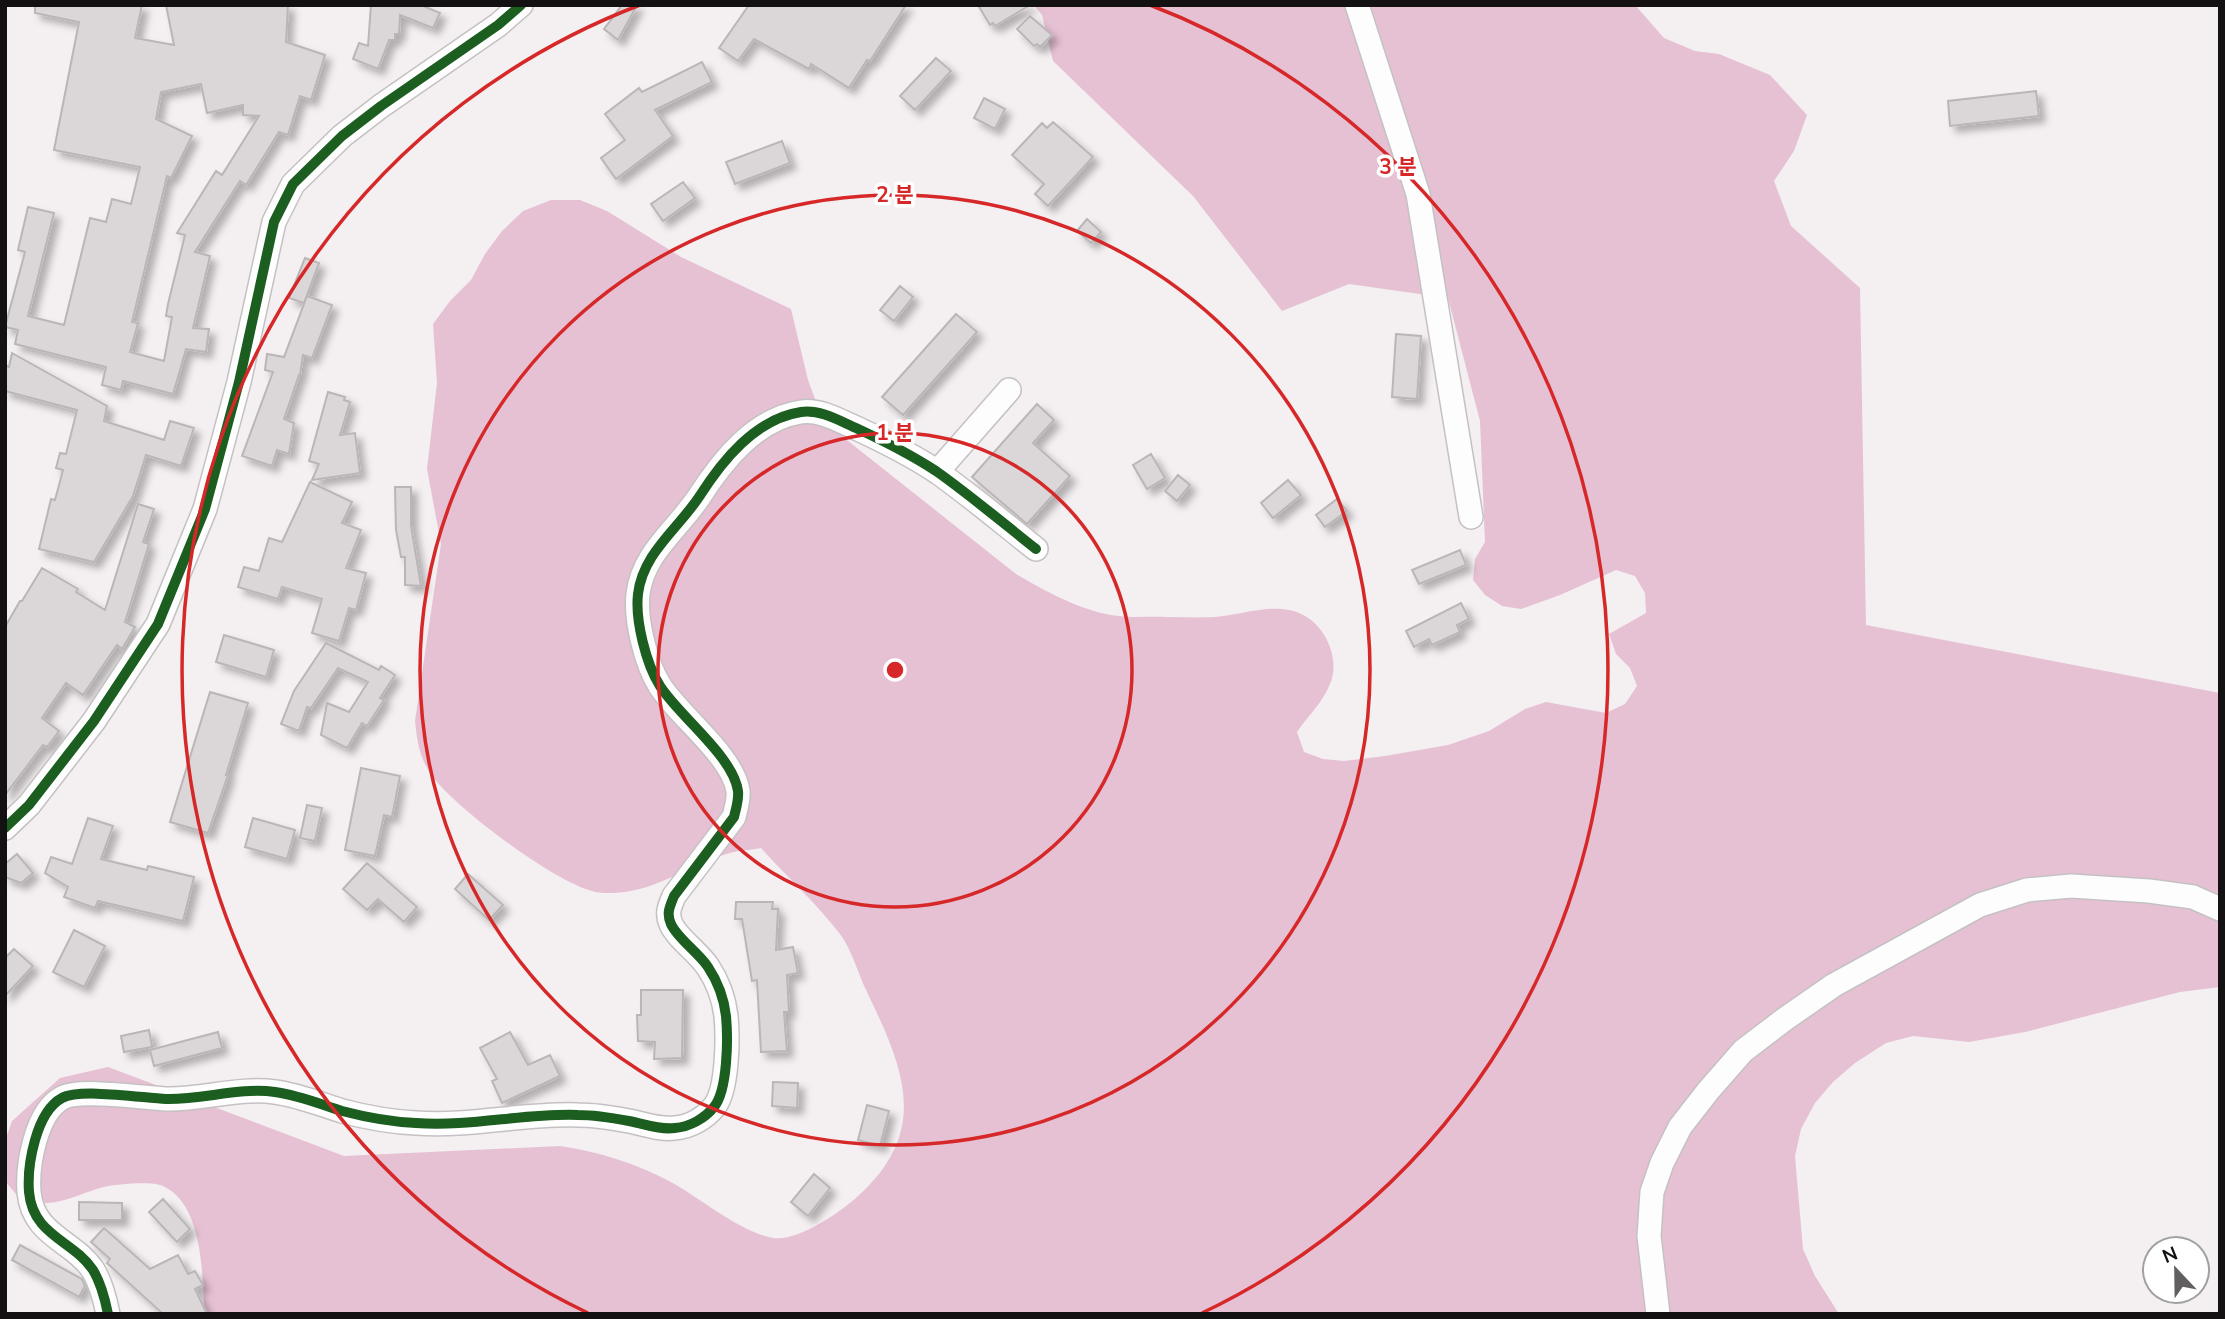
<svg xmlns="http://www.w3.org/2000/svg" width="2225" height="1319" font-family="'Nunito Sans','Noto Sans KR',sans-serif">
<style>
.forest{fill:#e6c1d4}
.building{fill:#dbd7d9;stroke:#bab6b7;stroke-width:2;fill-rule:evenodd;filter:url(#shadow)}
.lines{fill:none;stroke-linecap:round;stroke-linejoin:round}
.minor-casing{stroke:#c5c1c2;stroke-width:26}
.minor{stroke:#fdfdfd;stroke-width:23}
.cycleway-casing{stroke:#fff;stroke-width:15}
.cycleway{stroke:#1b5e20;stroke-width:10}
.ring{fill:none;stroke:#d62828;stroke-width:3.5}
.centre{fill:#d62828;stroke:#fff;stroke-width:3.5}
.ring-label{font-size:21px;text-anchor:middle;font-weight:bold;fill:#d62828;stroke:#fff;stroke-width:7;stroke-linejoin:round;paint-order:stroke}
</style>
<defs>
<filter id="shadow"><feDropShadow dx="6" dy="6" stdDeviation="3.5" flood-color="#0004"/></filter>
</defs>
<rect width="100%" height="100%" fill="#f4eff1"/>
<path class="forest" d="M1034,5H1635L1664,38L1695,51L1719,54L1770,75L1807,115L1794,151L1774,181L1791,226L1860,288L1866,625L2220,693V987L2180,992L2025,1032L1969,1042L1913,1036L1886,1043L1855,1063L1833,1082L1815,1103L1801,1129L1795,1156L1803,1249L1815,1276L1839,1314H204C203,1276 203,1204 163,1186C151,1181 117,1184 104,1187C87,1191 64,1203 47,1203C38,1203 29,1200 20,1199L5,1181V1141L12,1121L60,1078L108,1067L344,1156L560,1146C600,1152 635,1163 671,1182C700,1198 740,1232 773,1238C797,1242 839,1213 857,1197C931,1131 904,1069 867,992C858,974 852,950 840,934C817,904 787,877 761,848C751,850 740,850 730,853C694,863 662,887 625,892C615,893 601,894 592,891C553,881 457,809 433,777C420,760 417,742 415,721L441,544L427,469L437,383L433,324L450,301L471,280L485,254L502,231L523,211L551,200H580L607,211L681,257L791,309L808,380L820,412L843,437L1016,574C1045,591 1085,613 1119,616C1134,618 1151,616 1167,617C1183,617 1199,618 1215,617C1241,615 1274,602 1299,613C1325,623 1341,659 1330,684C1323,702 1308,716 1297,732L1304,752L1323,759L1344,761L1385,756L1448,745L1489,731L1525,709L1546,702L1606,713L1625,704L1637,686L1630,668L1616,654L1609,634L1646,613L1645,593L1635,576L1616,570L1560,595L1521,609L1502,606L1485,595L1473,580L1475,559L1485,542L1480,421L1448,298L1349,284L1282,311L1193,196L1053,61L1042,15Z"/>
<path class="building" d="M35,5H142L135,38L174,45L166,5H288L286,42L325,55L311,100L300,96L288,135L279,132L246,185L240,181L195,252L210,256L193,328L209,329L206,352L186,349L173,394L123,381L121,390L102,385L106,367L15,344L18,330L5,327L25,252L18,250L28,207L54,213L28,316L64,325L90,218L106,222L112,199L131,204L140,167L54,150L79,22L35,13ZM201,84L207,113L243,105V115L259,116L222,175L216,171L177,233L185,235L168,304L166,316L172,317L164,361L130,352L138,323L132,322L167,176L171,178L192,136L156,119L161,92Z
M371,5H421L440,13L433,28L400,15L399,34H395V40H389L378,69L353,59L359,43L368,46Z
M622,5H637L618,40L604,29Z
M749,5H906L870,61L867,60L849,88L811,64L809,69L754,39L738,61L719,48Z
M978,5H1030L995,26L993,23L990,25Z
M1030,16L1052,35L1040,47L1037,44L1034,46L1017,29Z
M936,58L951,71L915,110L900,96Z
M702,62L712,82L655,110L673,136L616,179L601,158L625,140L605,114L639,88L642,92Z
M2036,91L2039,116L1950,126L1948,101Z
M984,98L1005,109L995,129L974,118Z
M1053,122L1093,157L1048,206L1035,194L1044,184L1012,155L1042,123L1047,128Z
M782,141L790,163L735,184L726,162Z
M683,182L695,198L663,221L651,204Z
M1087,219L1101,232L1091,243L1077,231Z
M305,258L319,263L304,303L289,298Z
M900,286L913,297L894,321L880,310Z
M307,296L332,305L312,358L303,355L300,375H299L284,419L294,423L289,454L277,450L272,466L242,456L273,372L265,370L267,354L284,357Z
M956,314L977,332L903,415L882,397Z
M1396,334L1421,336L1417,399L1392,397Z
M12,353L107,406L104,421L164,440L170,421L194,428L181,466L146,455L133,496L94,562L39,549L51,499L55,500L63,470L56,468L60,453L66,454L77,410L5,391V365L9,367Z
M328,392L345,397L344,400L350,402L340,435L355,433L360,473L312,480L319,464L309,461Z
M1037,404L1054,420L1033,443L1070,476L1027,524L972,477Z
M1151,454L1165,478L1147,489L1133,465Z
M1178,475L1190,485L1177,501L1165,491Z
M1288,480L1301,495L1273,518L1261,503Z
M310,482L352,502L342,523L361,530L346,568L366,573L356,610L349,608L339,641L312,633L322,599L282,587L278,599L238,587L244,567L259,571L269,538L282,542Z
M395,487H411V526L421,586L405,585V557H401L396,530Z
M1337,499L1347,511L1325,527L1316,515Z
M138,504L154,509L143,542L149,544L125,622L135,627L122,649L117,645L83,695L66,683L42,718L59,731L47,747L43,745L5,795V627L20,601H22L42,568L78,589L76,592L105,610Z
M1460,550L1466,565L1419,584L1412,570Z
M1461,603L1469,619L1457,625L1460,632L1432,645L1429,639L1414,647L1406,631Z
M224,635L274,650L266,677L216,662Z
M326,643L379,670L381,666L395,675L380,698L384,700L367,726L362,723L347,748L321,735L327,703L349,712L368,682L338,668L311,708L307,707L299,731L281,724L294,691Z
M210,692L248,703L226,775H228L208,833L170,822Z
M361,768L400,776L392,817L384,815L375,856L345,850Z
M307,805L322,808L315,841L300,838Z
M88,818L113,826L101,859L147,870L148,866L194,877L183,921L98,901L95,908L64,897L68,887L45,873L51,857L72,864Z
M253,818L295,830L287,859L245,847Z
M17,854L33,873L21,883L5,877V864Z
M367,863L417,907L404,922L378,899L367,910L343,889Z
M468,874L503,905L489,920L455,889Z
M736,902H773L772,909H778L776,950L793,947L798,973L787,975L789,1012H784L787,1051L761,1052L757,980L752,981L742,919H735Z
M74,930L105,946L84,987L53,972Z
M14,949L33,966L5,996V958Z
M641,990H683L682,1058L654,1059L655,1042L638,1041L637,1015H641Z
M149,1030L152,1047L124,1052L121,1036Z
M218,1032L222,1048L154,1066L150,1050Z
M510,1032L528,1065L550,1055L560,1076L502,1103L492,1081L497,1079L480,1048Z
M773,1082L798,1083L797,1108L772,1106Z
M867,1105L889,1111L880,1146L858,1140Z
M814,1174L830,1188L808,1216L791,1202Z
M163,1199L190,1229L177,1242L149,1212Z
M79,1202L122,1203V1220H79Z
M104,1228L150,1269L178,1255L188,1274L195,1271L203,1285L195,1289L207,1314H163L107,1263L110,1259L91,1242Z
M20,1245L82,1279L85,1286L79,1297L12,1260Z"/>
<g class="lines">
<defs>
<path id="minor" d="M1357,5L1418,194L1471,517
M937,472L1009,390
M5,828L29,805L94,721L158,624L205,509L239,382L274,222L293,184L342,136L381,106L498,25L521,5
M108,1314C105,1299 101,1283 93,1270C73,1240 33,1236 29,1192C27,1165 36,1112 62,1098C80,1088 143,1098 166,1099C202,1100 239,1087 275,1092C298,1095 320,1104 342,1111C365,1117 392,1122 416,1123C470,1127 524,1113 578,1115C595,1115 613,1118 629,1121C645,1124 659,1130 675,1128C690,1127 705,1118 714,1107C728,1090 728,1037 726,1016C724,999 718,982 708,967C699,953 677,938 671,924C666,913 670,906 674,896L734,817C736,808 739,800 738,791C733,756 679,716 660,686C646,664 635,620 638,594C643,553 677,530 699,497C722,461 755,419 801,412C820,409 840,421 856,428C884,441 910,454 936,471C970,495 1003,523 1036,549
M1658,1314L1649,1236L1652,1192L1662,1163L1680,1127L1708,1091L1743,1051L1785,1019L1834,985L1980,905L2027,890L2071,886L2149,891L2193,897L2220,909"/>
</defs>
<use href="#minor" class="minor-casing"/>
<use href="#minor" class="minor"/>
<defs>
<path id="cycleway" d="M5,828L29,805L94,721L158,624L205,509L239,382L274,222L293,184L342,136L381,106L498,25L521,5
M108,1314C105,1299 101,1283 93,1270C73,1240 33,1236 29,1192C27,1165 36,1112 62,1098C80,1088 143,1098 166,1099C202,1100 239,1087 275,1092C298,1095 320,1104 342,1111C365,1117 392,1122 416,1123C470,1127 524,1113 578,1115C595,1115 613,1118 629,1121C645,1124 659,1130 675,1128C690,1127 705,1118 714,1107C728,1090 728,1037 726,1016C724,999 718,982 708,967C699,953 677,938 671,924C666,913 670,906 674,896L734,817C736,808 739,800 738,791C733,756 679,716 660,686C646,664 635,620 638,594C643,553 677,530 699,497C722,461 755,419 801,412C820,409 840,421 856,428C884,441 910,454 936,471C970,495 1003,523 1036,549"/>
</defs>
<use href="#cycleway" class="cycleway-casing"/>
<use href="#cycleway" class="cycleway"/>
</g>
<g class="ring">
<circle cx="895" cy="670" r="237"/>
<circle cx="895" cy="670" r="475"/>
<path d="M588 1313A712 712 0 0 1 640 5M1150 5A712 712 0 0 1 1202 1313"/>
</g>
<circle cx="895" cy="670" r="10" class="centre"/>
<g class="ring-label">
<text x="1398" y="174">3 분</text>
<text x="895" y="202">2 분</text>
<text x="895" y="440">1 분</text>
</g>
<rect width="2225" height="1319" fill="none" stroke="#131112" stroke-width="14"/>
<g transform="translate(2176 1270) rotate(338)"><circle r="33" fill="#ffffff" stroke="#a1a0a0" stroke-width="2"/>
<path d="M0-5L12 26L0 18L-12 26Z" fill="#625f60"/>
<text y="-10" font-size="19" font-weight="bold" text-anchor="middle" fill="#131112">N</text>
</g>
</svg>
